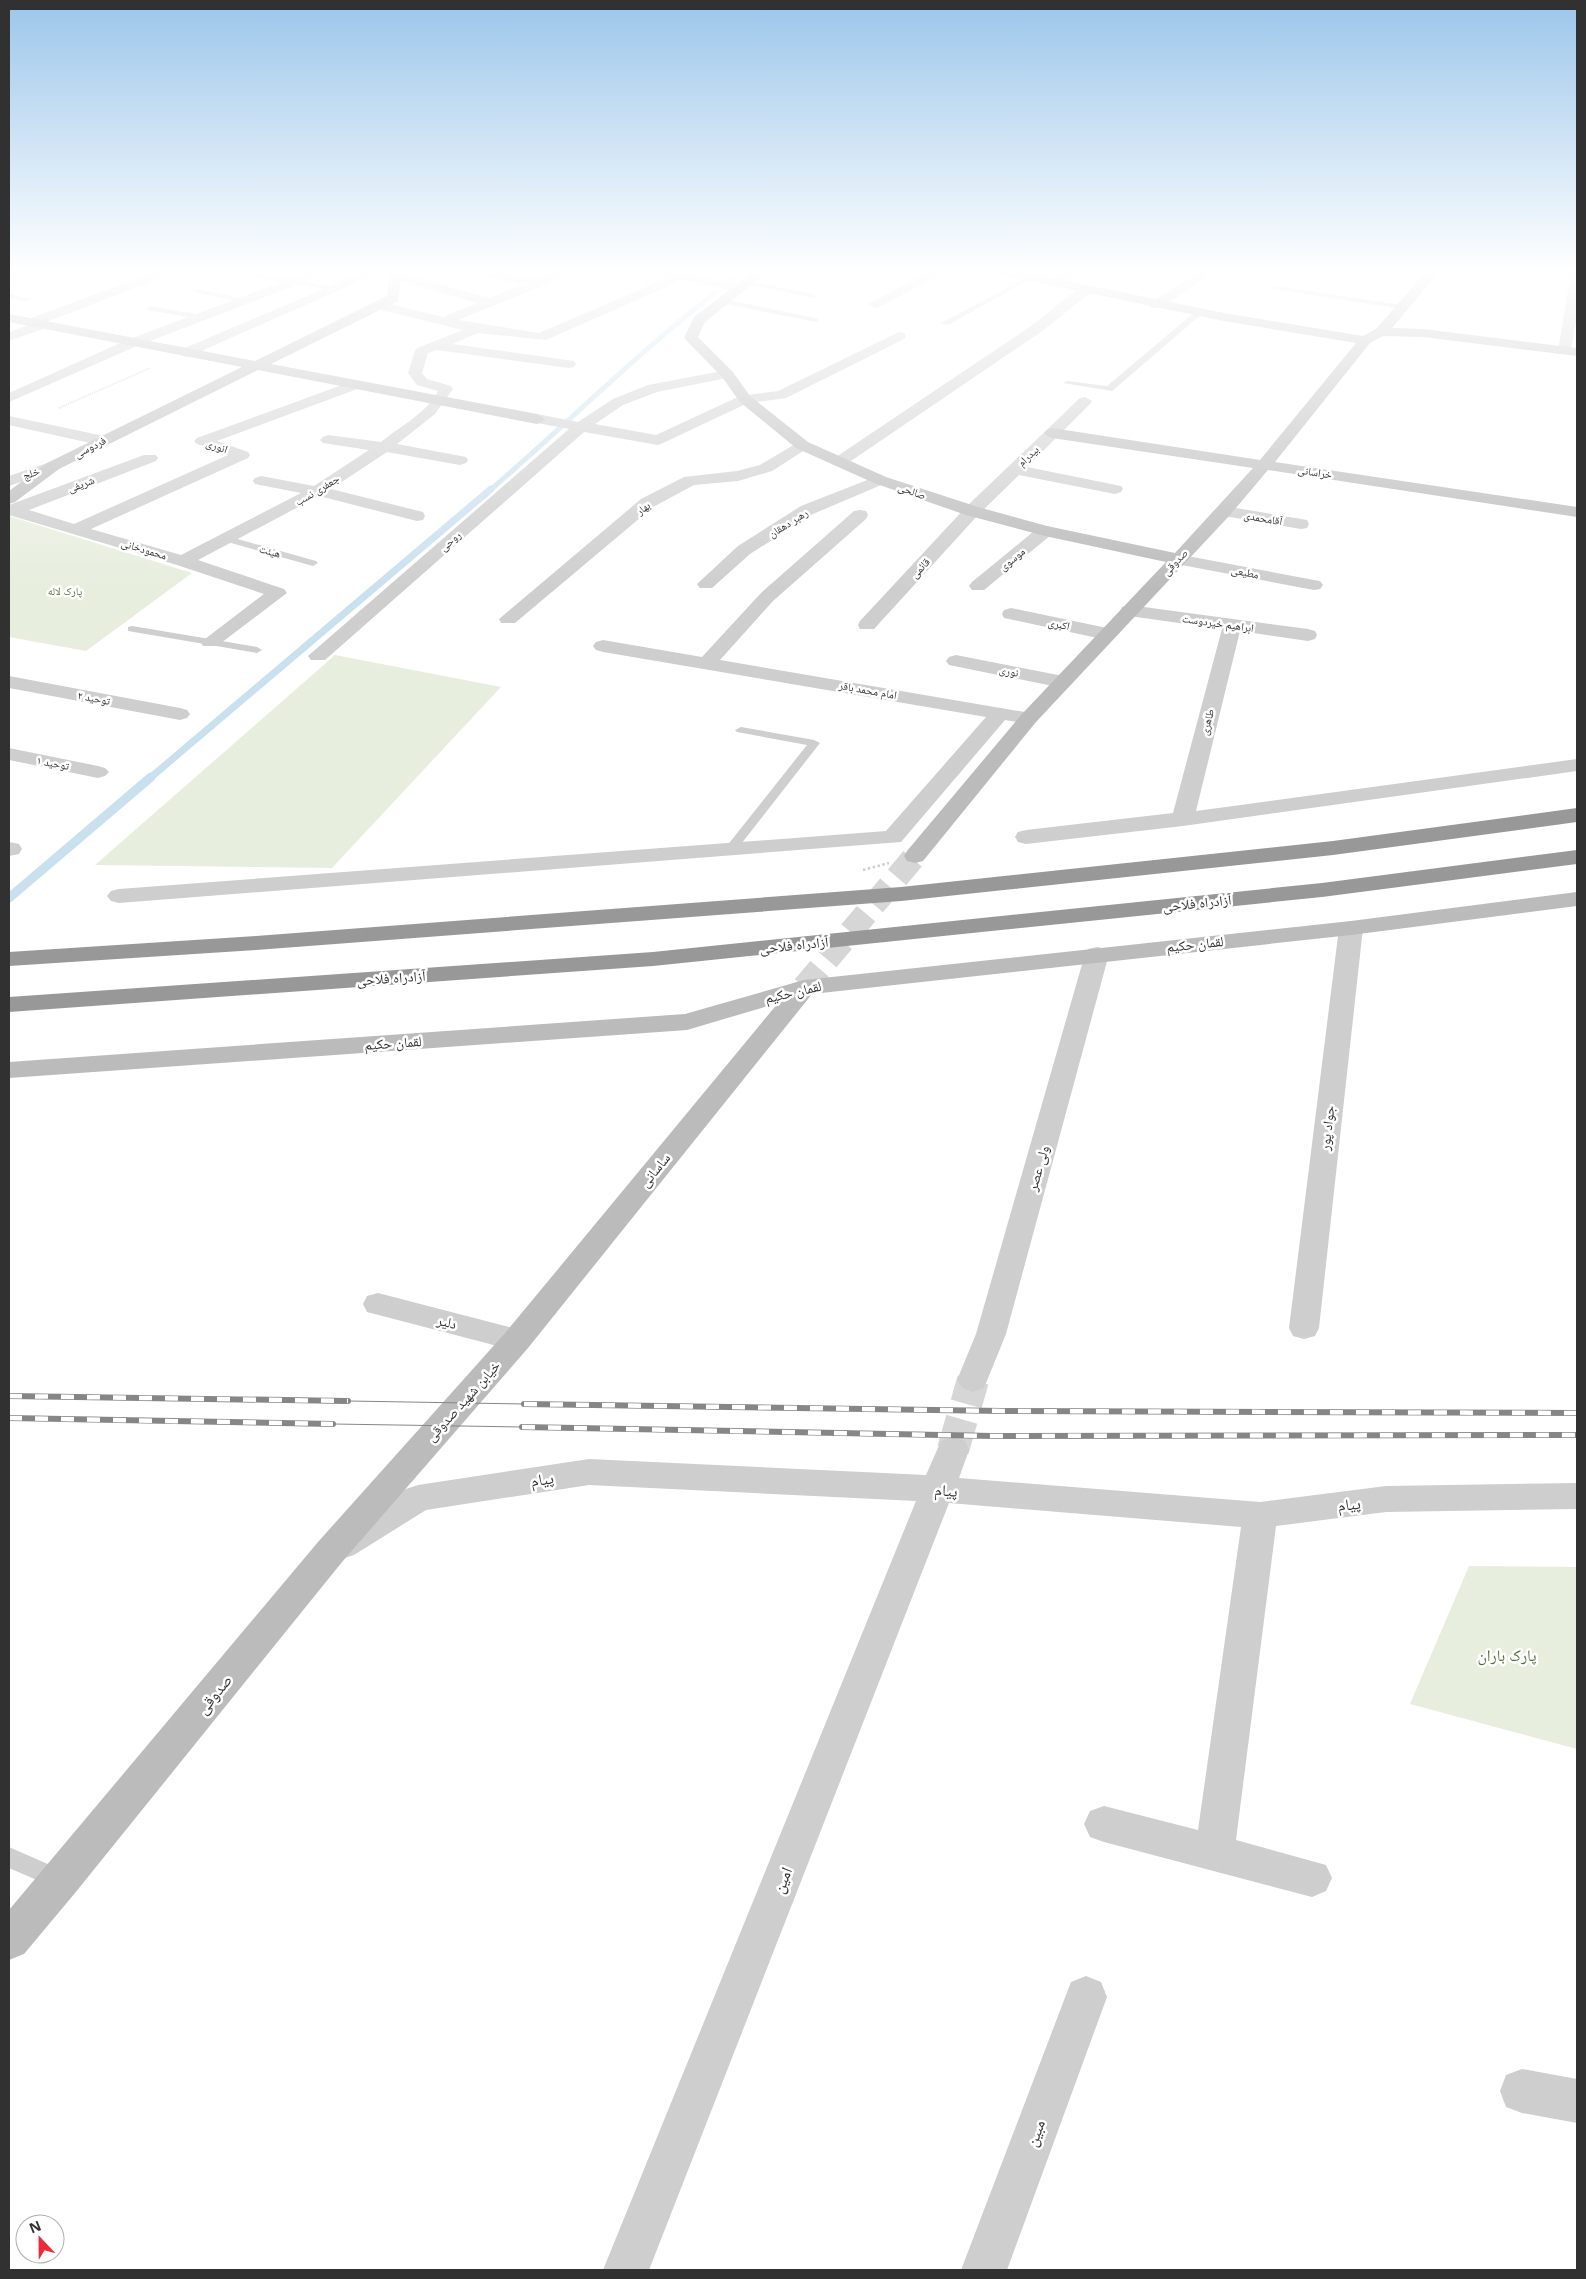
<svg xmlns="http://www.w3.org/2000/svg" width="1586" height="2279" font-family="'Noto Sans','Noto Naskh Arabic',sans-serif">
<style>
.green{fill:#e7eede}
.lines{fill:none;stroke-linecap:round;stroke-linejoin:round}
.stream-far2{stroke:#c9e0ef;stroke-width:5}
.stream-far1{stroke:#c9e0ef;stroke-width:7}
.stream{stroke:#c9e0ef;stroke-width:9}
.street-tunnel{stroke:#d6d6d6;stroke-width:32;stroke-dasharray:32 16;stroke-linecap:butt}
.secondary-tunnel{stroke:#d6d6d6;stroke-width:24;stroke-dasharray:24 12;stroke-linecap:butt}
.path-far1{stroke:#cecece;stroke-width:2;stroke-dasharray:1 1;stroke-linecap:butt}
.path{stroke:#cecece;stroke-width:2.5;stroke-dasharray:2.5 2.5;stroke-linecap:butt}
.lane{fill:#cecece;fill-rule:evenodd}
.street{fill:#cecece;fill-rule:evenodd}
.secondary{fill:#bbb;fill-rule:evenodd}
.highway{fill:#989898;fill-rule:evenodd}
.tram{stroke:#868686;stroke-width:1}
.rail-casing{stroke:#868686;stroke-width:6}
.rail{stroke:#fff;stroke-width:4.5;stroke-dasharray:13;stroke-linecap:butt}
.labels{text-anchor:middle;stroke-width:5;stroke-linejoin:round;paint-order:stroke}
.far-street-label{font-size:11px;fill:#313131;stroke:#fff}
.far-park-label{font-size:11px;fill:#53713a;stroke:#fff}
.street-label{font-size:14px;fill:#313131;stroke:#fff}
.near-street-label{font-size:16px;fill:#313131;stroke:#fff}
.near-park-label{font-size:16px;fill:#53713a;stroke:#fff}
</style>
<rect width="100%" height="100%" fill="#fff"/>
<path class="green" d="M9,516L192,573L86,651L9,637Z
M335,655L501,687L332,868L95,865Z
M1469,1566L1577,1567V1749L1410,1704Z"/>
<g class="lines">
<path class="stream-far2" d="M731,279L746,269
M489,491C565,426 636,354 715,293"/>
<path class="stream-far1" d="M150,778L491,489"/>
<path class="stream" d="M9,898L151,777"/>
<path class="street-tunnel" d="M953,1450L973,1380"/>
<path class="secondary-tunnel" d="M804,987L915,856"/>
<path class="path-far1" d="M59,408L150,368"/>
<path class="path" d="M863,870L889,863"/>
<path class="lane" d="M20,269H38L64,274L61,276Z
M844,269L861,271L858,273Z
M245,272L325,285L329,287L325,289L243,275Z
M1029,276L1034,277L948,325L941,323Z
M748,281L813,294L817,296L813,298L746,284Z
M1275,286L1402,305L1406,307L1402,309L1273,289Z
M196,289L246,299L250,301L246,303L194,292Z
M9,294L31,299L27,301L9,298Z
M724,299L815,318L819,320L815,322L721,303Z
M150,306L201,315L205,317L201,319L147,310Z
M1196,311L1203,313L1112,391L1063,383L1067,381L1107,386Z
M227,536L316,561L318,563L313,566L224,541L222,539Z
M132,626L257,647L262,650L257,653L128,631V627Z
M741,727L814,740L820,743L734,853L730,854L724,850L726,847L807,745L737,732L735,730Z
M9,1847L68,1873L71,1880L68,1887L60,1890L9,1868Z"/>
<path class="street" d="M162,269H179L177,272L46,322L48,325L46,328L9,341V332L26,326L24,323L26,320Z
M316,269H333L331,272L137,346L9,402V393L127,340Z
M371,269H387L190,356L185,357L178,353L180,350Z
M461,269H486L536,279L561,269H578L576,272L458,320L539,333L667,278L638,272L636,269C672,269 706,277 742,284L748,288L742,292L682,280L546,340L478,333L452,344L574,361L576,364L574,367L569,368L437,350L428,353L422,373L427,379L451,386L453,389L435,414L397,444L466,457L468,460L466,463L460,465L387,452L331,489L423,512L425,516L423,520L417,521L319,496L198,560L284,589L287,593L217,646H203L201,642L264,594L177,565L9,515V505L144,455H156L158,458L156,461L29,510L74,524L228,455L197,444L194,441L197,438L350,382H360L362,385L360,388L217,441L248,452L250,455L248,458L91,529L181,555L301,493L255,484L253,481L255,478L261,476L314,486L369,450L323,443L320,440L323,437L328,435L381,442C399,427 427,413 438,391L417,385L408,373L415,351L417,348L463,330L373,308L371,305L378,301L443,317L478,303L392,279L390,276L392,273H400L490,298L524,284L467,273Z
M935,269H951L879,307L874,308L867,304Z
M1069,269H1084L1056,286L1051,287L1045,283Z
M1204,269H1218L1161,308H1151L1149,305L1151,302Z
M1520,269L1577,271V316L1570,354H1560L1558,351L1570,278L1526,273Z
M1085,286L1090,287L1091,290L1090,293L1041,332L845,465H833L831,462L833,459L1031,326L1080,287Z
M899,332L904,333L906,336L904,339L786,398L748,403L663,443L658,445L584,432L325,660H311L308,656L569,429L532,422L529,419L532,416L537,414L578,422L613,399L648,385L727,370L732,371L734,374L732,377L657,392L623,405L595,424L656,435L740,396L778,391Z
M1085,397L1092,401L1090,404L1027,467L1121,486L1123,489L1121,492L1115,494L1019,475L978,515L874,629H860L858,625L860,621L966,507L1080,398Z
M9,416L104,436L112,441L104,446L9,425Z
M802,440L810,445L808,448L772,471L738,481L694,485L653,507L515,623H501L499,619L641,499L684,477L737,471L760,465Z
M53,461L61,466L59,469L9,486V476Z
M880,475L888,480L886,483L813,514L750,554L712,588H700L697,584L738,546L801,506Z
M1224,506L1301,519L1307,520L1309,524L1307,528L1301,529L1218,515L1216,511L1218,507Z
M860,510L866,511L868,515L866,519L773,601L720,660L1036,714L1039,718L1036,722L1029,724L1005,720L901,842L119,903L111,901L107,896L111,891L119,889L886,831L986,717L603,652L596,650L593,646L596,642L603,640L702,657L761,593L854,511Z
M1045,526L1051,527L1054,531L1051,535L984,590H972L969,586L972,582L1039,527Z
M1177,554L1314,580L1320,581L1323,585L1320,589L1314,590L1171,563L1168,559L1171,555Z
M1129,605L1308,629L1315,631L1317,635L1315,639L1308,641L1240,631L1196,811L1577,759V771L1183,826L1026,844L1018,842L1015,837L1018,832L1026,830L1173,813L1222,629L1122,615L1120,611L1122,607Z
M1011,608L1107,628L1114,630L1116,634L1114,638L1107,640L1004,618L1002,614L1004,610Z
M956,655L1063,676L1070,678L1073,682L1070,686L1063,688L949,665L946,661L949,657Z
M9,676L180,708L187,710L190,714L187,718L180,720L9,688Z
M9,748L98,766L105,768L109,772L105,776L98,778L9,760Z
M9,842L19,844L22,849L19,854L9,856Z
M1351,921L1359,923L1363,928L1319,1328L1315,1336L1304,1339L1293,1336L1289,1328L1339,928L1343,923Z
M1097,947L1106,949L1109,954L1006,1334L984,1388L973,1392L962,1388L957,1380L976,1334L1085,954L1088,949Z
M378,1293L528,1332L532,1340L528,1348L517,1351L367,1312L363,1304L367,1296Z
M953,1437L965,1441L969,1450L959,1478L1260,1502L1386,1486L1577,1483V1509L1386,1512L1276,1526L1236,1840L1326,1865L1332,1878L1326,1891L1312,1897L1104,1842L1090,1837L1084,1824L1090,1811L1104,1806L1198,1830L1241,1527L949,1503L649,2270H603L916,1501L589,1485L426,1510L354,1555L342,1559L330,1555L325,1545L330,1535L406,1489L418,1485L589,1459L926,1475L941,1441Z
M1086,1976L1101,1982L1107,1997L1007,2270H961L1071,1982Z
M1522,2069L1577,2079V2123L1522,2113L1506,2107L1500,2091L1506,2075Z"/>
<path class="secondary" d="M390,269H402L398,301L271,364L537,414L545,419L542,422L537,424L258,370L59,469L15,502L9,504V491L47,463L242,367L9,322V314L255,361L387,296Z
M757,269H771L705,322L698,337L732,371L750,396L808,442L886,477L978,507L1047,526L1175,553L1253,468L1052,438L1047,436L1044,433L1047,430L1052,428L1260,460L1356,343L1224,321L992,273L986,269H1009L1224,313L1363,336L1376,329L1428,269H1441L1392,328L1423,329L1577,348V356L1423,337L1383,336L1370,343L1275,462L1577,507V517L1268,470L1230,515L1036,722L923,861L915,863L907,861L904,856L907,851L1022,714L1166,562L1045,536L966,515L874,483L796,448L740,402L722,377L684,338L694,317Z
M1577,892V906L1351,935L812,994L528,1348L342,1562L75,1893L24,1954L9,1960V1910L318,1542L506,1332L778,1003L687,1030L9,1078V1062L685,1014L804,980L1351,921Z"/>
<path class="highway" d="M1577,808V822L1333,855L901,901L256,950L9,966V952L256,936L901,887L1333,841Z
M1577,850V864L1322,897L653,966L9,1012V997L653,952L1322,883Z"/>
<path class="tram" d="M348,1401L524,1404
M333,1424L522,1427"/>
<defs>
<path id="rail" d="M9,1396L348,1401
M524,1404L1003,1411L1577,1413
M9,1418L333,1424
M522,1427L993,1436L1577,1435"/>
</defs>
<use href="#rail" class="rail-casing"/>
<use href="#rail" class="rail"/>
</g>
<linearGradient id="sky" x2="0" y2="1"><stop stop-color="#9bc6eb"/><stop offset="0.46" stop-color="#fff"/><stop offset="1" stop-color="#fff" stop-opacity="0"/></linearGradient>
<rect width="1586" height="588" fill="url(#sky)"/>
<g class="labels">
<g class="far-street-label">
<text transform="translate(217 446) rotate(20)" y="4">انوری</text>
<text transform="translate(90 447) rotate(-27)" y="4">فردوسی</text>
<text transform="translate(1028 456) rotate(-44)" y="4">بیدرام</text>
<text transform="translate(1315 472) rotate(9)" y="4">خراسانی</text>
<text transform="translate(31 473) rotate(-18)" y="4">خلج</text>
<text transform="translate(81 484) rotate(-21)" y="4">شریفی</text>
<text transform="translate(317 490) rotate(-31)" y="4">جعفری نسب</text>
<text transform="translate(912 491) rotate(19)" y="4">صالحی</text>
<text transform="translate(643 508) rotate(-37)" y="4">بهار</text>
<text transform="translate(1263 518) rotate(10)" y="4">آقامحمدی</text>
<text transform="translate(788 523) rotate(-32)" y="4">رهبر دهقان</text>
<text transform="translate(450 541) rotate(-41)" y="4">روحی</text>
<text transform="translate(144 549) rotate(17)" y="4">محمودخانی</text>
<text transform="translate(270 551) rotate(15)" y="4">هیئت</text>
<text transform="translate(1012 559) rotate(-39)" y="4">موسوی</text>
<text transform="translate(1175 562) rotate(-47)" y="4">صدوقی</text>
<text transform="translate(920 568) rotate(-47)" y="4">قائمی</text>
<text transform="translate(1245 572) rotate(11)" y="4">مطیعی</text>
<text transform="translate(1218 623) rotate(8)" y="4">ابراهیم خیردوست</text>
<text transform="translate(1059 624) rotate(12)" y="4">اکبری</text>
<text transform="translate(1009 671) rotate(11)" y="4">نوری</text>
<text transform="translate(868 690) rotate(10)" y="4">امام محمد باقر</text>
<text transform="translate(94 698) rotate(11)" y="4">توحید ۲</text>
<text transform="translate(1207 722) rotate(-76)" y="4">طاهری</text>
<text transform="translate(53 763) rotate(11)" y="4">توحید ۱</text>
</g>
<g class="far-park-label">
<text x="65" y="595">پارک لاله</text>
</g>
<g class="street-label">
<text transform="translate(1197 903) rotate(-6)" y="5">آزادراه فلاحی</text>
<text transform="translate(1195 944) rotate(-6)" y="5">لقمان حکیم</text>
<text transform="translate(794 945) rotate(-6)" y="5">آزادراه فلاحی</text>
<text transform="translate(391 978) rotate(-4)" y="5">آزادراه فلاحی</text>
<text transform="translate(793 992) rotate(-13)" y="5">لقمان حکیم</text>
<text transform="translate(393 1043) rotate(-4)" y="5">لقمان حکیم</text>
<text transform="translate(1327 1128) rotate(-83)" y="5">جواد پور</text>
<text transform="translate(1038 1168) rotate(-74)" y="5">ولی عصر</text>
<text transform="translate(655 1170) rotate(-51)" y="5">ساسانی</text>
<text transform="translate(447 1322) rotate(14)" y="5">دلیر</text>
<text transform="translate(463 1401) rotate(-48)" y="5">خیابن شهید صدوقی</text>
</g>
<g class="near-street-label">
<text transform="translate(542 1479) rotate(-9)" y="6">پیام</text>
<text transform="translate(946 1490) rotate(4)" y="6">پیام</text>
<text transform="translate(1349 1504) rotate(-7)" y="6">پیام</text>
<text transform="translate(214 1694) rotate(-51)" y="6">صدوقی</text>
<text transform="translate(782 1880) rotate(-68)" y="6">امین</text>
<text transform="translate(1035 2133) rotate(-70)" y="6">مبین</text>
</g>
<g class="near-park-label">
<text x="1507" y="1661">پارک باران</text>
</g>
</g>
<rect width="1586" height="2279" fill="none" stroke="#313131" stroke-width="20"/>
<g transform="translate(40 2239) rotate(338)"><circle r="24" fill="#ffffff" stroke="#adadad"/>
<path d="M0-4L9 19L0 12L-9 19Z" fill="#f32735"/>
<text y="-8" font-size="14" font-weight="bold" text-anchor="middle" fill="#313131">N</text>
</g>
</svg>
